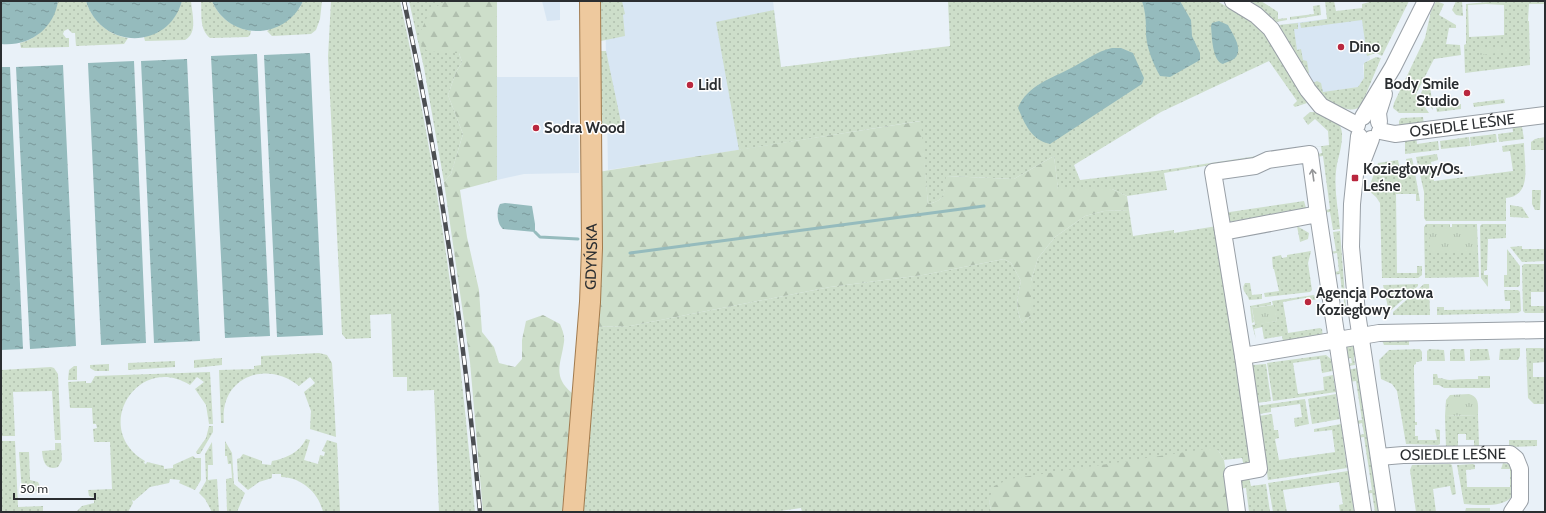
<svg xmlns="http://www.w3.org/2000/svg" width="1546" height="513" font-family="Cabin,sans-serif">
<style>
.built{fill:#d8e6f3}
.grass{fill:url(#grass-dots);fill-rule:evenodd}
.forest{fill:url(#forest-firs)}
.park{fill:url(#park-tufts)}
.water{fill:url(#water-ripples)}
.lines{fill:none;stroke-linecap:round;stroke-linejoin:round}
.stream{stroke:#95bbbd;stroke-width:3}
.minor-casing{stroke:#989fa6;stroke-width:18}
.major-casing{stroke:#a27b4e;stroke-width:22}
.minor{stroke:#fff;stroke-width:16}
.major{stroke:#eec99e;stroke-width:20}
.rail-casing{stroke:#4b4e52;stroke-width:4.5}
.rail{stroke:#fff;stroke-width:3;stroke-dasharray:9;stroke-linecap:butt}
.oneway{stroke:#959698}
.poi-dot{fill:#b9273e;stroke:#fff;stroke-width:1.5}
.labels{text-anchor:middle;stroke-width:3;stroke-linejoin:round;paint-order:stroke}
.poi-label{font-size:15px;font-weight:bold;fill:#2b2e31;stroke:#fff;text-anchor:start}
.street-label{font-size:15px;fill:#2b2e31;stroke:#fff}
</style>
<defs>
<pattern id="grass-dots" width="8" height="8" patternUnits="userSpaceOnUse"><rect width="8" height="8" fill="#cddeca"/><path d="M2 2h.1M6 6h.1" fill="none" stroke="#b0bfae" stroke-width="1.8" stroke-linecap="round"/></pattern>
<pattern id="forest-firs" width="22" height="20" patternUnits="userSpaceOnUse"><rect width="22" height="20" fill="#cddeca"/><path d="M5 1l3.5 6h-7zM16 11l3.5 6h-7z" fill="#b0bfae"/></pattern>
<pattern id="park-tufts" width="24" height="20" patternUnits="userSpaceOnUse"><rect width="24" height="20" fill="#cddeca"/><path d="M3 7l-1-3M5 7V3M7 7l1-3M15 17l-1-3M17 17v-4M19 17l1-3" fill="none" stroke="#b0bfae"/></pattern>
<pattern id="water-ripples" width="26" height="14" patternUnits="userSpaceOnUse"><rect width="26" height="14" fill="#95bbbd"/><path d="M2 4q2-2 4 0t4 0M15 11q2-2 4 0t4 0" fill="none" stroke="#7a989a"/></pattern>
</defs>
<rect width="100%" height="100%" fill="#e9f1f8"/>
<path class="built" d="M542,1H560V20L547,21Z
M605,1H773L781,67L783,143L608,170Z
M1364,14L1370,59L1363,65L1364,78L1358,87L1320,93L1279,25Z
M497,77H578L579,173L524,174L497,180Z"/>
<path class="grass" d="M58,1H86C92,20 108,35 128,38L124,44L76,46L75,33H72L68,29L64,31L63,34L66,38H69V47L21,48L20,43C39,39 54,20 58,1Z
M182,1H191C192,14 198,33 185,40L145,41L144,37C163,32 176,20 182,1Z
M201,1H212C219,18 233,27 251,31L250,35L248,37L210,38C199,29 202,14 201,1Z
M303,1H322L320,19L316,30L311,34L272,36L267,31L299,9Z
M331,1H400C422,102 440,203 453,305C462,374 468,443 475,512H439L434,390L407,391V377H393L391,314L370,315L371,338L346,339L342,334L328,57Z
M409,1H445L443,53H459L462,62L456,72L448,95L463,134L451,174L444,182L424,68Z
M601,1H622L625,14L623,15L625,36L601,41Z
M948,1H1217L1253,22L1267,36L1307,103L1295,107L1293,105L1297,101L1269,61L1161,112L1074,165L1080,180L1164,170L1329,145L1328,131L1315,119L1308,125L1303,118L1310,112H1316C1322,117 1335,121 1339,125C1346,132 1339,156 1337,164C1333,186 1338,207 1340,229L1333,230L1330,212L1322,213V211L1330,209L1323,156L1315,157L1314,155L1322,153L1321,146L1164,173L1167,190L1127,196L1112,189L1058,190L1054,156L1014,179L947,176C944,193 947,200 928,204L920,121L739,150L716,22L774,10L781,67L950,46Z
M1250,1H1261L1278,12V19L1287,18V20L1276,22L1261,8Z
M1325,1H1334L1336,11L1362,8V4L1373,1L1390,2L1409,1L1382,56L1376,53L1367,56L1362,20L1301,28L1300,23L1327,19Z
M1436,1L1444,4L1439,15L1456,25V28H1449L1446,44L1460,45L1461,55L1434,59L1416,94L1429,113H1399L1393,108L1394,103L1425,38L1431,11Z
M1456,1H1462L1463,16L1456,15L1452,10Z
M1498,1H1545V4H1529L1528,21H1529L1530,65L1465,73L1464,45L1466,44V4ZM1486,4L1504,5V35L1469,37L1468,5Z
M1320,5L1321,15L1290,20V17L1314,14L1313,6Z
M1298,23V29H1294L1297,50L1301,49L1303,60L1307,61L1309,73H1307L1279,25Z
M601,51H606L622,127H608L604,132L601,125Z
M1376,57L1381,58L1361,106C1353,114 1336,106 1328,101C1322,96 1318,89 1313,83L1317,81L1321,83L1323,92L1358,87L1364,78V63Z
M1429,77L1433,110L1420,95Z
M1504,99L1505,103L1474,107L1473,103Z
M1461,104V109L1437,112L1436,107Z
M1423,117L1424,125L1399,127V121L1401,118Z
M1512,124L1522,127L1524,139L1499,142L1498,134L1513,132Z
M1496,134L1497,142L1471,146L1470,137Z
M1416,136L1417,144L1438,141L1439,150L1405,154V138Z
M1469,137L1470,146L1441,149L1440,141Z
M1545,137V150H1531V142L1535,139Z
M1524,143C1524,164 1533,196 1506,198V221H1426L1424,218V192L1416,157L1437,154L1438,160L1431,162L1434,181L1513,171L1510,151L1503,152L1502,146Z
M1412,158L1415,171L1400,172L1401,177H1408V174L1415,173L1420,201H1416V194H1396L1397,273H1417V266H1422V275L1418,278H1382L1380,203L1376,197L1368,190L1378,163L1398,160L1400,170H1407L1406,159Z
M1532,190H1541L1540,210H1535L1532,204Z
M1304,201L1306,208L1229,222L1223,213Z
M1510,205L1522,207L1529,218L1510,217Z
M1129,210L1133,236L1174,230V233L1217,226L1250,461L1244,466L1242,458L1224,460L1218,450L989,499L991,512H802L801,508L773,512H580L594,327L630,326L830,287L923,275L1004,259L1011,263L1021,281C1017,296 1015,309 1022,323L1031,315V281L1038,258L1055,237L1085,216L1104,211Z
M1426,224H1450V227H1429H1475H1452V224H1477L1479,277L1425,278L1424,227Z
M1482,224H1506V238L1488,239L1487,270L1484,271V275H1488V287L1481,278L1480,226Z
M1297,226L1309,233L1308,239L1300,242Z
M1340,231L1346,308L1345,310L1343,294L1335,295L1334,293L1342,292L1340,274L1332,275L1331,273L1339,271L1337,253L1328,254V252L1336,251L1333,232Z
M1522,246V249H1545V261L1522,262L1510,247Z
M1507,249L1520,266V285L1518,287H1504V275H1507Z
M1311,251L1308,263L1312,290L1310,292L1265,297L1264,293L1279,291L1274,269H1273L1272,257L1281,255L1282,258L1287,257V255Z
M1524,264H1545V292H1531V306H1545V313H1525L1523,311L1522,266Z
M1245,283H1250L1252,295L1262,294V299L1249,300C1248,293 1240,292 1245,283Z
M1418,284V286L1389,312L1383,285Z
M1424,284H1429L1430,315H1393V312Z
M1504,290H1518L1520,292L1521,311L1518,313L1437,315V307H1444V310L1510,309V301H1505Z
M1314,295L1316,300H1311L1310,297L1283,302L1288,333L1320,328L1322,329L1323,338L1284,345L1282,336L1264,339L1262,327L1254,329L1256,339L1252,325L1277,321L1272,301Z
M1271,302V305L1252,308L1254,322L1252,323L1250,306Z
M1409,337V345H1384L1381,338Z
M1348,345L1355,347L1356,356L1354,357L1355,365L1348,366L1347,364L1352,363L1351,358L1346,359L1345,348Z
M1520,348V356L1518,360H1499L1500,349Z
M1526,348H1545V362L1533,363V377H1545V404H1534L1528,398Z
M1420,349L1422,352V361L1416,362V364L1414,365C1414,387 1415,402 1415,422H1417V425H1415V436H1418V440H1437L1435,429L1440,430V444L1438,445L1406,444L1397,391L1392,384L1381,379L1379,360L1389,350Z
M1429,349L1444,350L1445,361H1427V351Z
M1452,349H1464L1465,361H1450V351Z
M1472,349H1488L1490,360L1470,361V350Z
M319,353L327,355L332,363L336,437L310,429L311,411L304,392L315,383L310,377L299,386C266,359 219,378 224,423H221L219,370L254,369V366L261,365V356Z
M1326,355L1331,359L1333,371L1322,373L1320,359L1293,363L1298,394L1324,390L1323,377L1333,375L1336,392L1273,401L1267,363Z
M222,358V365L194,368V360Z
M175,361V367L128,370V363Z
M109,364V371H95L90,368V365Z
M1266,364L1271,401L1257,403L1252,367L1253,365Z
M74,366H77V380H68L69,370Z
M51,367L54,368L58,374L61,440H55L52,391L13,392L15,436H1V370Z
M1358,368L1382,512H1375L1372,493L1364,494V492L1372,490L1364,437L1356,438V436L1364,434L1362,423L1354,425V421L1362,420L1356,381L1348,382L1346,370Z
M210,372L213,424H209L206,405L195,389L204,382L197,377L190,385C138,352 90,429 145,461L144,463L146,464L147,462L164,466V469L173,468V465L193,456L195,458H201V480L195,490L179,483L180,480L170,479L169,483L150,487L134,501L132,500L133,503L128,512H76L82,506L94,503V498L89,496L88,490L112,489L110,442H94L93,429L97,428L96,424H93L92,408H70L68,382L86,381V383H91L95,376Z
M1433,374H1437L1438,378C1443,378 1446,380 1450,380C1459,379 1467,379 1478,379V376H1490V388H1444L1439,385H1433Z
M1336,394L1340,419L1312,424L1308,399Z
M1305,399L1309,424L1295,427L1294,418L1302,417L1300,404L1271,408V412L1259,414L1257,406Z
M1272,414L1274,430H1278L1279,438L1275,439L1279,460L1335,452L1332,430L1314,432V429L1341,424L1347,468L1268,480L1259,416Z
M1478,415L1479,446L1474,450V440H1466V434H1458V450L1446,448L1445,416Z
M209,426H213V432L200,454H197L196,452L206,438Z
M306,439L310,440L304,460L318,464L320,455L324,456L325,452L322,451L327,440L337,443L340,512H323C319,493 301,477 281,477V474H272V478L259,482L248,490L238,481L237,459L240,458L243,454L262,461V464L271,465L272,461C285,459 300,452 306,439Z
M1509,440H1537V446L1509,447Z
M1,441H15L18,507L43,506V512H1Z
M225,441L232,453L234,484L245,493L237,512H227L226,479L232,478L231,464H228L227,456H225Z
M212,442L213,465H208V480L217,479L219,512H212L205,499L199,493L206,481L205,454Z
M55,443H61L62,460L58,467C45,471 43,461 42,451L55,450Z
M19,452H29L30,480L38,482L42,491L22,492Z
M1503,463L1508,464L1512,467V496C1505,508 1477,505 1464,504L1457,465L1473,464L1475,465V469L1466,470L1467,487H1510V469H1501Z
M1450,464L1452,465L1456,494L1452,495L1450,486L1433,489L1436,512H1416L1410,470L1412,465Z
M1348,471L1354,512H1340L1339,505L1343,504L1339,482L1283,490L1287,512H1273L1268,483Z
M1249,478L1251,486L1266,484L1270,512H1249L1246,488L1238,489L1241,481Z"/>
<path class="forest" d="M445,1H500L497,2V180L460,190L467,237L479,290L482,332L494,347L499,363L515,367L522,359V340L526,321L543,315L560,324C562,329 565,336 564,342C561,364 552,376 572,393L562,512H483L470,362L444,182L451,174L463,134L448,95L456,72L462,62L459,53H443L426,50L417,39L430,11Z
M921,121L928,204C947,200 944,192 946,176L1014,179L1054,156L1058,189H1112L1127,196L1129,210L1104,211L1085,216L1055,237L1038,258L1031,281V315L1022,323C1015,308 1017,297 1021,281L1011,263L1004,259L923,275L830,287L630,326L594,327L598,172Z
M1212,448L1218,450L1224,460L1232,512H991L989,499L994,486L1010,479Z"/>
<path class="park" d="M1513,48V51L1480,55L1479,49Z
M1429,227H1475V251H1430Z
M1274,305L1277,321L1255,325L1252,308Z
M1469,394C1480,397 1478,406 1478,415L1445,416L1446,400L1450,395Z
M1466,508H1490V512H1465Z"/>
<path class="water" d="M1,1H58C54,29 29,47 1,44Z
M86,1H182C168,51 101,50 86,1Z
M212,1H303C285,41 229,41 212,1Z
M1142,1H1180L1191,20L1192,36L1200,53V60L1170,77L1160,76C1153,64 1147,48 1146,35C1146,21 1146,14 1142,1Z
M1219,21L1228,25C1232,33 1244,49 1235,58C1232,61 1226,62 1223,64C1212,61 1212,36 1211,26L1212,23Z
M1112,48H1121L1133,53L1144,78L1142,84L1050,144C1031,140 1025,124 1018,108C1027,85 1053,78 1073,67C1087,60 1097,51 1112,48Z
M310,53L323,335L277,337L264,55Z
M257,54L270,336L225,338L211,56Z
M187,59L200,341L154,343L141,61Z
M134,61L146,343L101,345L88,63Z
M63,65L76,346L30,349L16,67Z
M1,67H10L23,349L1,350Z
M505,203L532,206L535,224V232L503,229C497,224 496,211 500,204Z"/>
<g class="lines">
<path class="stream" d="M535,232L540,237L578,239
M630,253L984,206"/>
<defs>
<g id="minor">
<path d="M1233,1L1256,15L1271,29L1308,90L1321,106L1357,125"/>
<path d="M1363,117L1393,67L1426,1"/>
<path d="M1379,122L1378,113L1384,94"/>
<path id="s1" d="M1380,131L1395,134L1545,115"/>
<path d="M1359,136L1352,204L1351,247L1357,313L1387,512"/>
<path d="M1361,165L1371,139"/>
<path d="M1223,232L1213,172L1255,166L1268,160L1310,154L1318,214"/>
<path id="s2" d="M1379,457L1403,455L1510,454L1516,459L1520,469V500L1512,512"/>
<path d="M1237,512L1232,474L1259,469L1243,356"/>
<path d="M1363,512C1348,413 1333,313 1318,214L1223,232L1243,356L1379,333L1545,330"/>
</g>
<g id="major">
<path id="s3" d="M573,512L590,302L592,248L590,1"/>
</g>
</defs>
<use href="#minor" class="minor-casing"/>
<use href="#major" class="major-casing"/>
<use href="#minor" class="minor"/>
<use href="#major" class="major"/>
<defs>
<path id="rail" d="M404,1C441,170 465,340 480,512"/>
</defs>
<use href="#rail" class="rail-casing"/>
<use href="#rail" class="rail"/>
</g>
<defs><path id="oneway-shaft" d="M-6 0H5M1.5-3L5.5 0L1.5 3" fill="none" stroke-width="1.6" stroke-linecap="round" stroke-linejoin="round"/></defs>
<use class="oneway" href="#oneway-shaft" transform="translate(1313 175) rotate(-98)"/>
<g class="poi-dot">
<circle cx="1341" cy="47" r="4"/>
<circle cx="690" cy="85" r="4"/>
<circle cx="1467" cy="93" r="4"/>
<circle cx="536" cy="128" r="4"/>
<rect x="1351" y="174" width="8" height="8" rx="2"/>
<circle cx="1308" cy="302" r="4"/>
</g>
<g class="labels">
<g class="poi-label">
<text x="1349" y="52">Dino</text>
<text x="1459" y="89" text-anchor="end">Body Smile<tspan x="1459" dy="17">Studio</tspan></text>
<text x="698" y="90">Lidl</text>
<text x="544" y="133">Sodra Wood</text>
<text x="1363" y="174">Koziegłowy/Os.<tspan x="1363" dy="17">Leśne</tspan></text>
<text x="1316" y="298">Agencja Pocztowa<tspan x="1316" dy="17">Koziegłowy</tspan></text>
</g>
<g class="street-label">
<text dy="5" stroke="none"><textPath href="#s1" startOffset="83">OSIEDLE LEŚNE</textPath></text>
<text dy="5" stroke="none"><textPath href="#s3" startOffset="256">GDYŃSKA</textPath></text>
<text dy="5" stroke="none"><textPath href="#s2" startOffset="74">OSIEDLE LEŚNE</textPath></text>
</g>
</g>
<rect width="1546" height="513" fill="none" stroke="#2b2e31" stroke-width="4"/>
<path d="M14 493v6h81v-6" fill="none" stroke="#2b2e31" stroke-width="2"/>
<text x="20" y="493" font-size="12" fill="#2b2e31" stroke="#ffffff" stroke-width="3" paint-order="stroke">50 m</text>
</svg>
